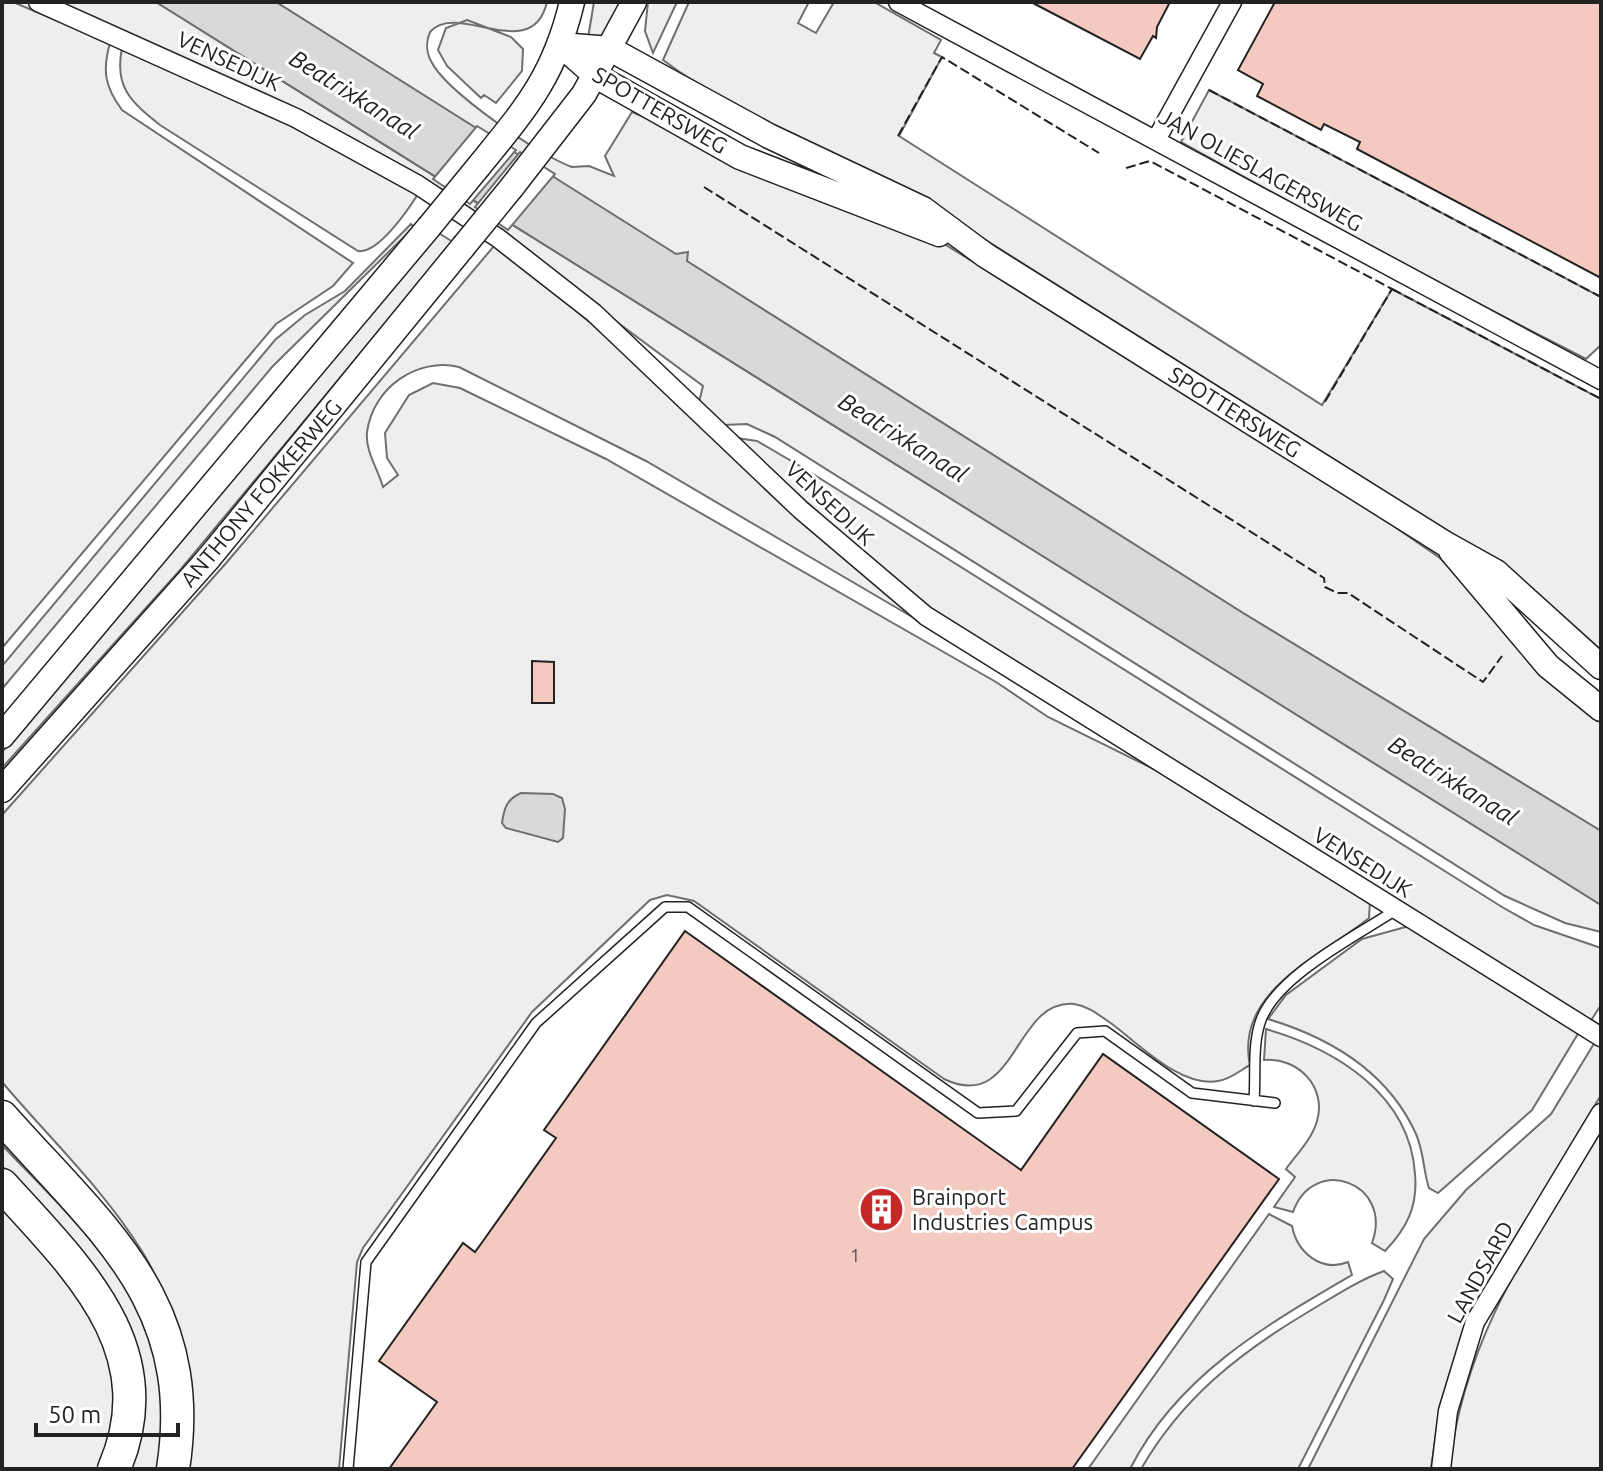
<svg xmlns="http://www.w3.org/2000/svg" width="1603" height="1471" font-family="Ubuntu,sans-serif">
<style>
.green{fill:#eee;stroke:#6f6f6f;stroke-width:2}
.water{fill:#d9d9d9;stroke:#6f6f6f;stroke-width:2}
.pier{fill:#fff;stroke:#6f6f6f;stroke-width:2}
.building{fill:#f3c9c0;stroke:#222;stroke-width:2}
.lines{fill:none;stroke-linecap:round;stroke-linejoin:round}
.lane-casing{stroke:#222;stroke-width:12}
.street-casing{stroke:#222;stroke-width:21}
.secondary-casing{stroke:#222;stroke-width:27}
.highway-casing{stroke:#222;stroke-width:35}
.lane{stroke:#fff;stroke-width:9}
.street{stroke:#fff;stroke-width:18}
.secondary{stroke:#fff;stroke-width:24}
.highway{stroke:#fff;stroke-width:32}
.secondary-bridge-casing{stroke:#222;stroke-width:27;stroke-linecap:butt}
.secondary-bridge{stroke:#fff;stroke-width:24}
.fence{stroke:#222;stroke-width:2;stroke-dasharray:10 4;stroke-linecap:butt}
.labels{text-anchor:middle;stroke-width:6;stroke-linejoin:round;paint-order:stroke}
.number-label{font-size:18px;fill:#564c4a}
.street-label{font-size:22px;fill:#222;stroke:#fff}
.poi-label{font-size:22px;fill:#222;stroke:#fff;text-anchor:start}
.water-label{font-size:24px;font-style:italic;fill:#222;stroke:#fff}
</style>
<rect width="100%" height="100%" fill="#fff"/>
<path class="green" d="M2,2H13L110,43C102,71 105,87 122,110L353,263L333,286L276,324L2,648Z
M58,2H156L1601,905V932L1565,923L1505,896L775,437L747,424L724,425L699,402L703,386L424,179Z
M276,2H547C532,66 457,0 430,32C426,41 426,52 431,61C445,91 540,156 572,167L589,166L614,176L605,156L632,112L933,237L1337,487L1440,558L1601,721V831L1243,613Z
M594,2H623L603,42L588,38Z
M648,2H677L653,53L645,31Z
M689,2H809L798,23L816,33L834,2H874L941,40L934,53L942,57L899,136L1322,405L1392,289L1601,399V658L1478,550L919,198C836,149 740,118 663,60Z
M467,20L511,37L523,49L522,71L496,103L484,95L481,98L447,66L438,50L446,28Z
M122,48L282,121L418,194C408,210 378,254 358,251L160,125C131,102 114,87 122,48Z
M1209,90L1601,297V345L1586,359L1394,260L1181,142Z
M411,224L414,227L272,367L2,689V666L275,340L305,315L345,291Z
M437,232L453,242L181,569L2,768V752Z
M494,246L527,268L601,332L914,618L646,461L459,367C418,357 373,387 367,432C365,451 378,469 383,487L398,475L387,458L385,433L409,395L433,383L460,388L606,459L996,682L1048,717L1174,779L1370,901L1369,918C1322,956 1234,991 1250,1065C1239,1071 1231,1079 1218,1081C1181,1088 1139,1044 1112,1024C1100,1016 1089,1006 1074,1004C1013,999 1017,1114 944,1079L694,901L667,895L650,900L532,1012L363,1248L357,1262L339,1469H177C180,1445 187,1420 186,1396C184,1260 84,1179 2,1082V815L227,562Z
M737,438L757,441L805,469L1502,907L1534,925L1601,948V1005L1590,1022L938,615L875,565Z
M1409,926L1579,1032L1532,1110L1438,1193L1429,1188C1423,1170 1424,1152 1416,1134C1388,1072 1331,1038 1268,1019L1286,995L1362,939Z
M1266,1029C1335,1049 1410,1094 1415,1174C1418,1206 1407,1228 1385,1251L1372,1243C1394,1182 1313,1154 1293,1212L1274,1207L1295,1177L1286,1169C1296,1155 1312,1139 1317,1121C1327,1087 1298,1057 1264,1060Z
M1595,1042L1601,1045V1095L1467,1319L1440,1405L1431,1469H1308L1424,1239L1466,1190L1551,1114Z
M1601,1131V1469H1449C1465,1333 1532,1244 1601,1131Z
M2,1145C69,1216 155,1292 168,1396C171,1419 165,1446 163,1469H121L130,1442L90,1264L2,1166Z
M2,1198L63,1262L119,1371L106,1469H2Z
M1269,1214L1292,1226C1297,1252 1321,1273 1348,1262L1352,1275C1266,1325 1177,1376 1130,1469H1088Z
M1384,1271L1393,1279L1384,1300L1298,1469H1141C1182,1398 1239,1353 1308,1312C1333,1297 1357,1281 1384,1271Z"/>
<path class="water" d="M156,2H276L676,254L688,252L687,261L1243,613L1601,831V905Z
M521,793L553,794L562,798L565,809L563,838L558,842L506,828L502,823C504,808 507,799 521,793Z"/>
<path class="pier" d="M477,126L516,150L470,204L433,179Z
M520,152L555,174L508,230L475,207Z"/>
<path class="building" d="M1031,2H1170L1157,27L1156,38L1153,36L1140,59Z
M1275,2H1601V278L1357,149L1360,142L1324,124L1321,130L1257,96L1263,84L1238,70Z
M532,661L554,662V703H532Z
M685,931L1021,1170L1103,1054L1279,1179L1072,1469H389L437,1402L379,1361L463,1243L475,1252L483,1241L556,1138L544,1130Z"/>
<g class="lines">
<defs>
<path id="lane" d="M1254,1101C1256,1075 1252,1044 1261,1020C1277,976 1356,936 1394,911
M348,1469L366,1262L536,1023L665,907H688L978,1113L1016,1111L1077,1033L1105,1031L1192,1093L1275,1103"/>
<path id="street" d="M38,2L296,118L418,185L498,238L594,313L801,510L926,616L1601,1037
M898,2L1601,380
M1156,140L1232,2
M1441,1469L1448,1411L1475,1322L1601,1113"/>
<path id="secondary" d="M561,45L610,49L769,136L923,209L985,255L1444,543L1496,572L1601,667
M561,45L596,76L740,157L939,234
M479,166C526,108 554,77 572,2
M512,187L584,94L634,2
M1451,551L1548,666L1601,709
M2,736L429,227
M2,790L209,558L463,247"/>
<path id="highway" d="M2,1117C101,1229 199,1302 173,1469
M2,1185C76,1267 166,1349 114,1469"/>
</defs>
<use href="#lane" class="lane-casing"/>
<use href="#street" class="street-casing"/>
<use href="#secondary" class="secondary-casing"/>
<use href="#highway" class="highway-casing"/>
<use href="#lane" class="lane"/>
<use href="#street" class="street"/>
<use href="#secondary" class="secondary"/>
<use href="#highway" class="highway"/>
<defs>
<path id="secondary-bridge" d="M429,227L479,166
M463,247L512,187"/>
</defs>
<use href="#secondary-bridge" class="secondary-bridge-casing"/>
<use href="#secondary-bridge" class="secondary-bridge"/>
<path class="fence" d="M1209,90L1601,297
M898,136L942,57L1099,153
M1126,168L1150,161L1392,289L1323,405
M704,187L1324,578L1325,587L1337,593H1348L1483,682L1502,656
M1392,289L1601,399"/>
</g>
<defs>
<symbol id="building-disc" viewBox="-11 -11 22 22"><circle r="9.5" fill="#c62828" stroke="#fff"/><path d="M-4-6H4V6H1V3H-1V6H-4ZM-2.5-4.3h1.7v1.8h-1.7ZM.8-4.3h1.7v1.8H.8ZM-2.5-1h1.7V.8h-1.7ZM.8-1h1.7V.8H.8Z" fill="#fff"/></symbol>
</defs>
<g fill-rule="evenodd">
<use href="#building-disc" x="856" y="1184" width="51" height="51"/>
</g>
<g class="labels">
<g class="number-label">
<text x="855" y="1262">1</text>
</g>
<g class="street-label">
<text transform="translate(229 61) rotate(25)" y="8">VENSEDIJK</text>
<text transform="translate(660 110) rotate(30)" y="8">SPOTTERSWEG</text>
<text transform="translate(1261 170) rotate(29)" y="8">JAN OLIESLAGERSWEG</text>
<text transform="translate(1235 412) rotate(32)" y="8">SPOTTERSWEG</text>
<text transform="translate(261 493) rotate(-50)" y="8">ANTHONY FOKKERWEG</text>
<text transform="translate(830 503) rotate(43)" y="8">VENSEDIJK</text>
<text transform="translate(1363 862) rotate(32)" y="8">VENSEDIJK</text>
<text transform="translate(1480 1272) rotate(-61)" y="8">LANDSARD</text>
</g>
<g class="poi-label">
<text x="912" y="1205">Brainport<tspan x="912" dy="25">Industries Campus</tspan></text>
</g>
<g class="water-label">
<text transform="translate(354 95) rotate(32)" y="8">Beatrixkanaal</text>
<text transform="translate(903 438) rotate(32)" y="8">Beatrixkanaal</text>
<text transform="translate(1453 781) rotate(32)" y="8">Beatrixkanaal</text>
</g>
</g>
<rect width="1603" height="1471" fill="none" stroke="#222222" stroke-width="8"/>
<path d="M36 1423v12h142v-12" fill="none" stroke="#222222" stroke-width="4"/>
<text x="48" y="1423" font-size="24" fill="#222222" stroke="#ffffff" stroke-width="6" paint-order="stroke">50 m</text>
</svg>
